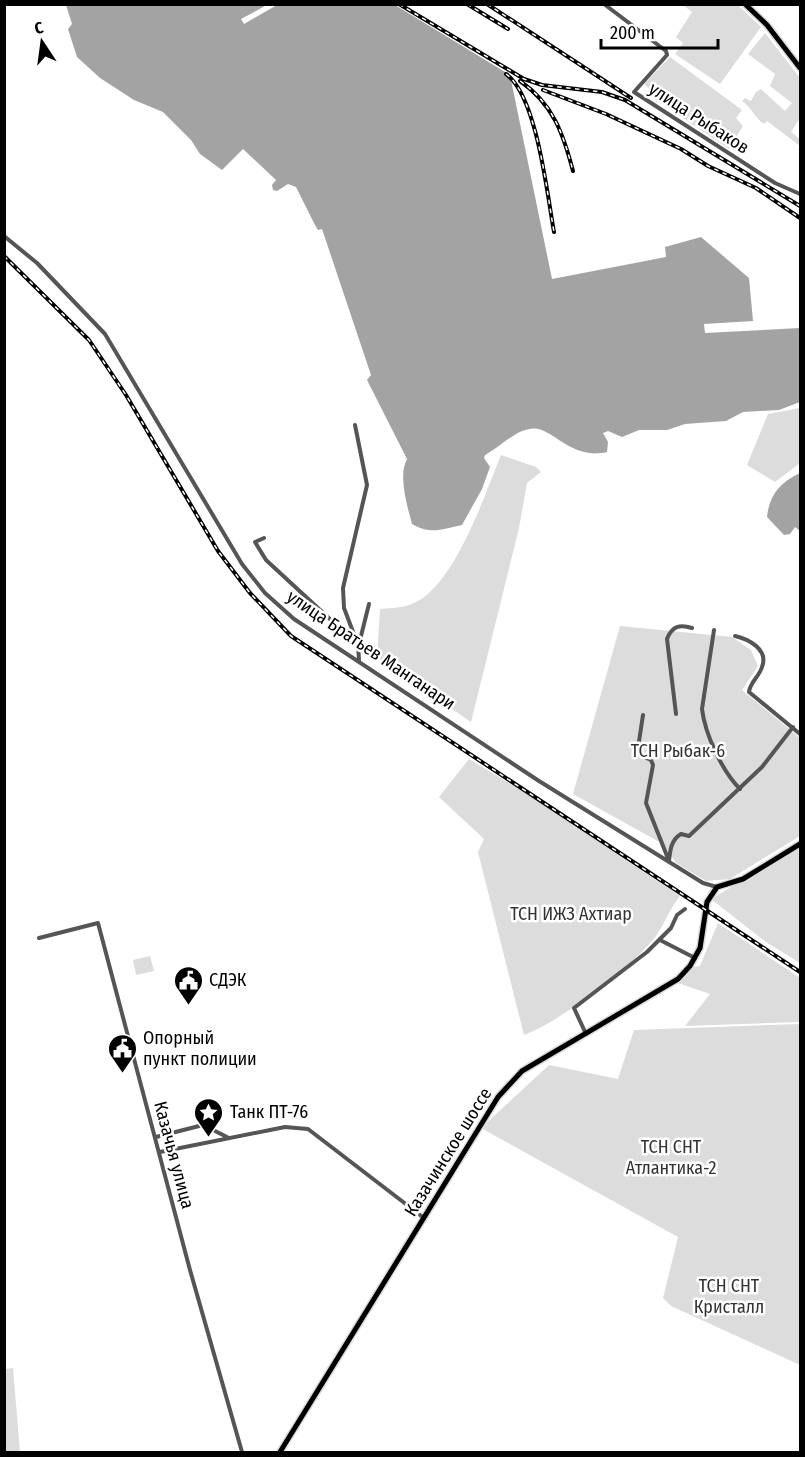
<svg xmlns="http://www.w3.org/2000/svg" width="805" height="1457" font-family="'Fira Sans Condensed',sans-serif">
<style>
.green{fill:#dcdcdc}
.water{fill:#a3a3a3}
.lines{fill:none;stroke-linecap:round;stroke-linejoin:round}
.major-casing{stroke:#dbdbdb;stroke-width:8}
.minor{stroke:#555;stroke-width:4}
.major{stroke:#000;stroke-width:5}
.rail-casing{stroke:#000;stroke-width:4}
.rail{stroke:#fff;stroke-width:1.5;stroke-dasharray:4.5;stroke-linecap:butt}
.labels{text-anchor:middle;stroke-width:5;stroke-linejoin:round;paint-order:stroke}
.street-label{font-size:18px;fill:#000;stroke:#fff}
.park-label{font-size:18px;fill:#333;stroke:#fff}
.poi-label{font-size:18px;fill:#000;stroke:#fff;text-anchor:start}
</style>
<rect width="100%" height="100%" fill="#fff"/>
<path class="green" d="M683,5H738L761,27L720,84L675,54L683,43L676,37L692,12Z
M765,33L800,78V118L791,132L800,139V146L767,121L764,124C755,118 751,107 742,101L745,98L751,101L756,92L761,89L785,111L792,103L770,86L775,74L748,54Z
M670,57L742,110L736,118L743,126L729,149L649,95L652,91L644,84Z
M800,408V463L775,482L747,465L768,414Z
M501,455L536,467L541,472L527,483L519,528L471,722L377,657L380,609C390,608 403,608 412,604C454,588 485,494 501,455Z
M620,626L732,637L751,650L758,666L742,690L800,738V836L730,879L706,881L676,863L663,844L573,794Z
M469,759L521,790L680,896C670,908 665,923 656,936C634,966 558,1023 524,1035L478,852L484,839L439,797Z
M800,846V963L766,942L711,899Z
M718,923L800,978V1022L685,1026L710,994L678,983L692,967L700,966Z
M150,956L154,971L136,975L133,960Z
M800,1024V1365L671,1306L663,1298L678,1237L481,1128L549,1065L618,1079L634,1030Z
M13,1368L20,1452H5V1369Z"/>
<path class="water" d="M66,5H267L241,19L244,24L277,5H395L510,75L552,279L666,257L665,247L701,237L749,278L753,321L704,324L705,333L800,328V402L779,410L743,412L726,421L685,424L667,430H639L622,437L608,431L603,433L608,442L607,452C569,461 551,424 530,429C514,431 499,448 485,455L484,458L490,467L482,489L462,525C442,529 431,535 412,524C407,505 398,476 407,459L367,380L371,375L322,229L318,230L315,225L296,187L288,184L277,191L273,190L272,185L276,180L243,149L222,170L200,154L191,140L163,112L134,100L100,78L77,57L68,29L72,24Z
M800,473V531L795,527L790,534L784,535L767,517C769,496 780,482 800,473Z"/>
<g class="lines">
<defs>
<path id="major" d="M745,4L767,25L800,68
M280,1452L498,1097L522,1071L678,979L690,966L700,948L707,902L717,887L743,879L800,844"/>
</defs>
<use href="#major" class="major-casing"/>
<path class="minor" d="M604,4L666,51L667,55L634,92L775,183L800,194
M4,236L37,263L105,334L242,564L265,593L294,619L539,781L703,883L717,887
M355,425L367,485L343,588L344,608L358,645
M264,538L255,542L266,560L358,645L359,660
M714,630L702,709C705,734 722,771 740,789
M735,636C748,639 769,649 762,667C759,677 750,682 749,692L800,734
M359,644L369,604
M676,714L667,639C672,626 680,624 692,628
M643,715L638,748L641,756L651,760L653,765L646,803L669,861
M669,862C670,850 671,840 681,834L689,836L762,767L793,727
M39,938L98,923L190,1270L242,1452
M660,940L695,958
M586,1034L574,1008L647,952L671,928L677,915L685,909
M156,1137L203,1125L227,1137
M160,1152L285,1127L308,1129L424,1218"/>
<use href="#major" class="major"/>
<defs>
<path id="rail" d="M399,4L524,79L542,85L602,92L625,100L800,206
M467,4L508,29
M487,4L631,98
M506,74C537,96 547,194 554,232
M520,81C553,104 563,133 573,171
M543,90L606,114L681,149L708,166L756,188L800,218
M4,256L89,340L126,395L218,551L250,593L291,636L800,972"/>
</defs>
<use href="#rail" class="rail-casing"/>
<use href="#rail" class="rail"/>
</g>
<defs>
<symbol id="civic-pin" viewBox="-11 -11 22 30"><path d="M0 17L-7.5 6A9.5 9.5 0 1 1 7.5 6Z" fill="#000" stroke="#fff"/><path d="M-.6-6.5H3V-4.5H.6V-3L4-1V1h2V6H-6V1h2V-1L-.6-3ZM-1.2 2.5V6h2.4V2.5Z" fill="#fff"/></symbol>
<symbol id="sight-pin" viewBox="-11 -11 22 30"><path d="M0 17L-7.5 6A9.5 9.5 0 1 1 7.5 6Z" fill="#000" stroke="#fff"/><path d="M0-6L1.8-2.2L6-1.7L2.9 1.2L3.7 5.4L0 3.3L-3.7 5.4L-2.9 1.2L-6-1.7L-1.8-2.2Z" fill="#fff"/></symbol>
</defs>
<g fill-rule="evenodd">
<use href="#civic-pin" x="172" y="964" width="33" height="45"/>
<use href="#civic-pin" x="106" y="1032" width="33" height="45"/>
<use href="#sight-pin" x="192" y="1096" width="33" height="45"/>
</g>
<g class="labels">
<g class="street-label">
<text transform="translate(699 118) rotate(33)" y="6">улица Рыбаков</text>
<text transform="translate(371 650) rotate(34)" y="6">улица Братьев Манганари</text>
<text transform="translate(448 1152) rotate(-58)" y="6">Казачинское шоссе</text>
<text transform="translate(174 1155) rotate(75)" y="6">Казачья улица</text>
</g>
<g class="park-label">
<text x="678" y="757">ТСН Рыбак-6</text>
<text x="571" y="920">ТСН ИЖЗ Ахтиар</text>
<text x="671" y="1153">ТСН СНТ<tspan x="671" dy="21">Атлантика-2</tspan></text>
<text x="729" y="1292">ТСН СНТ<tspan x="729" dy="21">Кристалл</tspan></text>
</g>
<g class="poi-label">
<text x="209" y="986">СДЭК</text>
<text x="143" y="1044">Опорный<tspan x="143" dy="21">пункт полиции</tspan></text>
<text x="230" y="1118">Танк ПТ-76</text>
</g>
</g>
<rect width="805" height="1457" fill="none" stroke="#000000" stroke-width="12"/>
<g transform="translate(42 42) rotate(347)" stroke="#ffffff" stroke-width="4.5" paint-order="stroke">
<path d="M0-4.5L10 22L0 15L-10 22Z" fill="#000000"/>
<text y="-9" font-size="16" font-weight="bold" text-anchor="middle" fill="#000000">С</text>
</g>
<path d="M601 39v9h117v-9" fill="none" stroke="#000000" stroke-width="3"/>
<text x="610" y="39" font-size="18" fill="#000000" stroke="#ffffff" stroke-width="4.5" paint-order="stroke">200 m</text>
</svg>
